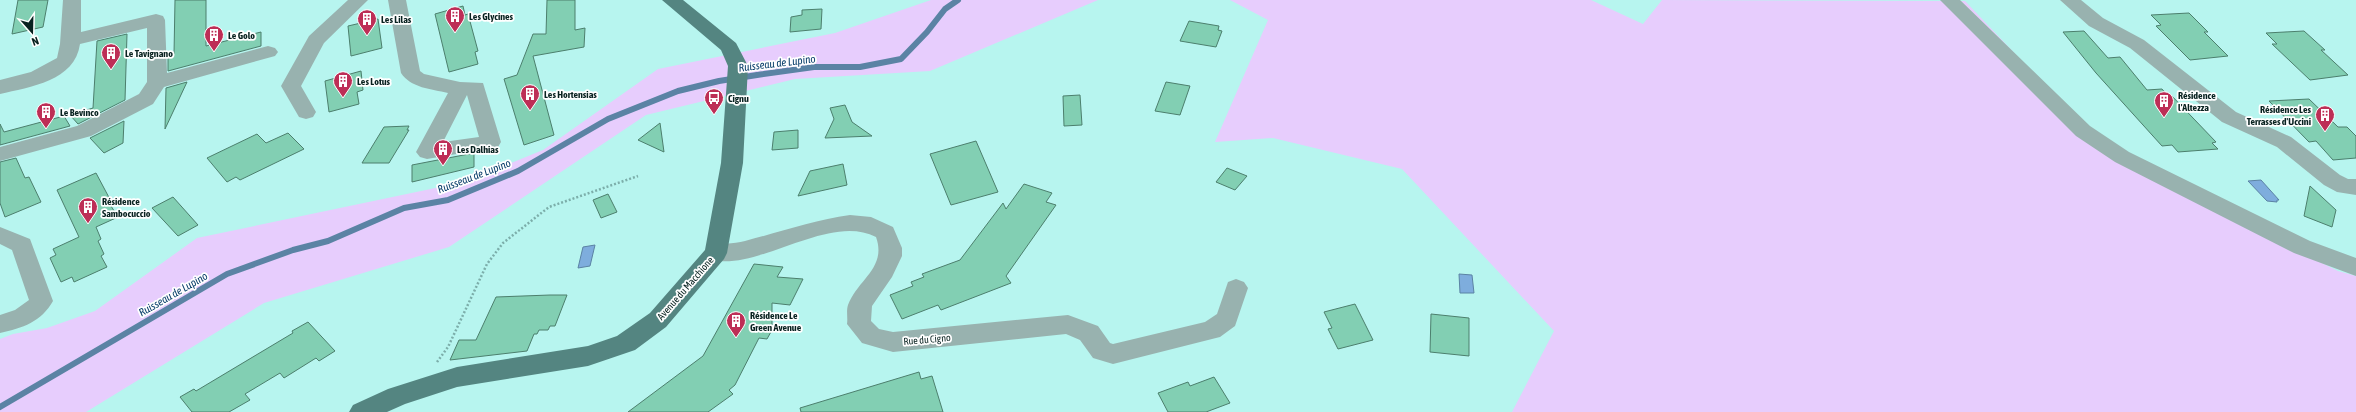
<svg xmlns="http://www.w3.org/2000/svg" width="2356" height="412" font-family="'Asap Condensed',sans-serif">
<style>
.green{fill:#e7cdfd}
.water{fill:#7eaddd;stroke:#5b83a4}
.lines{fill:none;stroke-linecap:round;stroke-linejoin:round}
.stream{stroke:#5b83a4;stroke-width:6}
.building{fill:#82cfb3;stroke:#4c7f6d}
.path{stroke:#7caeaa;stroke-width:2.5;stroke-dasharray:2 2;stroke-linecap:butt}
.minor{fill:#98b2af;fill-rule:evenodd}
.major{fill:#548581;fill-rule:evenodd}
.labels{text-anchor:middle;stroke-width:3.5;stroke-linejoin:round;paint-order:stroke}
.poi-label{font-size:10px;font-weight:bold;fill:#082220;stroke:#fff;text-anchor:start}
.street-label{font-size:10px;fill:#082220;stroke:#fff}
.water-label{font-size:11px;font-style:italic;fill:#073d69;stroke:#fff}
</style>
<rect width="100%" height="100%" fill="#b7f5ef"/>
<path class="green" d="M931,0H1098L930,71L795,79L646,115L449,247L264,303L86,412H0V339L13,334L47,328L95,311L197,238L464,182L543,150L658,69L835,33Z
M1230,0H1591L1643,24L1662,0L1965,1L2117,161L2338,271L2356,276V412H1512L1554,331L1402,169L1273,138L1215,142L1268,20Z"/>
<path class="water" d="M2261,180L2279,200H2277V202L2267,201L2248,181Z
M595,245L590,266L578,268L583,247Z
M1459,274L1472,275L1474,293H1460Z"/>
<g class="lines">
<path class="stream" d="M0,407L227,274L293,250L328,241L404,208L448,200L518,171L608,119L678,91L719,81L757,75L814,67H860L901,59L927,32L945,9L958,0"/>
</g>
<path class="building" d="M18,0H48L43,27L12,34Z
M175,0H206V46L261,32V46L168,71V56L174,54Z
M547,0H575V30L585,28L584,47L533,56L554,135L524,145L504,79L517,75L533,34H546Z
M463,6L465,15L468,14L478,51L475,52L478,64L449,72L435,14Z
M822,9L821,29L790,32L791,17L802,15V10Z
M2189,13L2208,32H2204L2228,56L2190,60L2156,26L2161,25L2151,15Z
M378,19L382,48L351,56L348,26Z
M1189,21L1219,26L1218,30L1222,31L1216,47L1180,41Z
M2084,31L2108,58L2120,57L2147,90L2162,89L2167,95L2170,94L2216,142L2212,143L2218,149L2178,152L2172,145L2162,146L2096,73L2063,32Z
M2304,31L2325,50H2321L2348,75L2310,80L2272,44H2277L2266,33Z
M127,34L125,100L78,124L70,115L93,108L97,41Z
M361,71L363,90L357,92L359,104L329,112L325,81Z
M187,82L165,129L166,88Z
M1166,82L1190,86L1180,115L1155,111Z
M1080,95L1082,125L1064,126L1063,96Z
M2309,99L2338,127H2347L2356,136V158L2333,160L2316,141L2309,142L2269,101Z
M845,105L852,122L872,136L825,138L834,119L830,108Z
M64,116L70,126L0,145V124L4,132Z
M124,121L123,143L104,153L90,138Z
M660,123L664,152L638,140Z
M409,126L407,130H409L389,163H362L384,127Z
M798,130V148L772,150L774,132Z
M288,133L304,149L240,180L236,177L227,182L207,158L257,134L266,143Z
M976,141L998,192L951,205L930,154Z
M474,153V167L412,182V165Z
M16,158L25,178L29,177L41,202L5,217L0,203V162Z
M843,164L847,185L798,196L810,171Z
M1227,168L1247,176L1235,190L1216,182Z
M96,173L113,205L111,206L118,217L96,227L101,239L98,241L104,254L101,256L107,267L74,282L72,277L61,282L50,258L56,255L53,249L79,237L57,190Z
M1024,184L1052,193L1046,202L1056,205L1006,276L1011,283L941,310L938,305L902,319L890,295L913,286L911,282L924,277L922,274L960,260L1003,203L1006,209Z
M2310,186L2336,210L2332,227L2304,216Z
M608,194L617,212L601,218L593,200Z
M173,197L198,225L178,236L152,208Z
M754,264L783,267L777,277L803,279L790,305L772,303V330L767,339L759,338L735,385L729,390L733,394L708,412H628L703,356Z
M550,295H567L555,326H550L548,330H539L537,334H534L527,351L450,360L459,340H476L496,297Z
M1355,304L1373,340L1338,349L1328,329L1332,328L1324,312Z
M1431,314L1469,318V356L1430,352Z
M308,322L335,351L319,361L316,358L284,378L280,373L245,394L250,400L229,412H192L180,397L194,389L196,391L293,333L292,331Z
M919,372L921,379L932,376L943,412H801L800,408Z
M1214,377L1230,403L1206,412H1168L1158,393L1188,382L1190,386Z"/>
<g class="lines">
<path class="path" d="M437,362L448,347L487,264L503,243L549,207L638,176"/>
<path class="minor" d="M63,0H81V32L156,14L163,16L165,20L167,73L268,46L275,48L278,52L275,56L164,87L153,104L91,136L0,161V147L77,126L139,94L147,82V28L80,44C75,81 30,87 0,94V80L31,72L57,58L60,44Z
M348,0H368L324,43L301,86L316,112L313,117L306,119L299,117L281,86L309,36Z
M388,0H406L420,71L424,74L460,82L483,83L501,142L498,147L427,159L420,157L416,152L448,93C431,89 411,88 401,73ZM467,95L479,137L443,142Z
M1940,0H1960L2090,126L2129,152L2310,241L2356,258V276L2294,253L2115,162L2076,136Z
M2060,0H2081L2103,18L2144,40L2236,112L2291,137L2340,175L2348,179H2356V195L2337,192L2324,185L2277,147L2222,122L2130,48L2089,26Z
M850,215L871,217L893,227L902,248V256L892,277L872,306L871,321L879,329L893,332L1068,315L1098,326L1110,343L1113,344L1205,322L1217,314L1228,282L1236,279L1244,282L1248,288L1235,326L1220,337L1212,339L1113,364L1093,358L1080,340L1066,334L893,352L862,343L847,324C848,318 846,311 848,305C858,279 887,268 876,237C828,212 756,274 708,259L705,253L708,247C720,243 733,244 745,241C780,232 814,220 850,215Z
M0,227L30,239L53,301C41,322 23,328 0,333V315L15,310L29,300L12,250L0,244Z"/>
<path class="major" d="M662,0H683L736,43L748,66L743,163L727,253L724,259L666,327L635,350L588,366L457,387L405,404L387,412H349L353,405L388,389L457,367L588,346L617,336L650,313L705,250L721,163L728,66L721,50Z"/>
</g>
<defs>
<symbol id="building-pin" viewBox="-11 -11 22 30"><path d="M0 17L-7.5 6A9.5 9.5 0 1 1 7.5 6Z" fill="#bd2e56" stroke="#fff"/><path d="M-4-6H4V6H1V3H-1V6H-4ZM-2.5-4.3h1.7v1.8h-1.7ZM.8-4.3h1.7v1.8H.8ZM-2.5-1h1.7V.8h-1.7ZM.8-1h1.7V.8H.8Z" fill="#fff"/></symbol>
<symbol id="bus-pin" viewBox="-11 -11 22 30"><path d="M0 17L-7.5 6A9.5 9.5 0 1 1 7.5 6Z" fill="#bd2e56" stroke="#fff"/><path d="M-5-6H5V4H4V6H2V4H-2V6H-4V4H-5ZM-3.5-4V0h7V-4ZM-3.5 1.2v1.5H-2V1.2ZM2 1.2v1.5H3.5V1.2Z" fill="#fff"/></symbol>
</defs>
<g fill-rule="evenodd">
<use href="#building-pin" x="444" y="5" width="22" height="30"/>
<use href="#building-pin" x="356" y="8" width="22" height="30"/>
<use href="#building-pin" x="203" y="24" width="22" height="30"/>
<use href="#building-pin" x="100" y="42" width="22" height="30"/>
<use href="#building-pin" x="332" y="70" width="22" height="30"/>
<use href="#building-pin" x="519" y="83" width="22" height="30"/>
<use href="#bus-pin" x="703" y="87" width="22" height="30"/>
<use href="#building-pin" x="2153" y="90" width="22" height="30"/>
<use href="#building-pin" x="35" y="101" width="22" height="30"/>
<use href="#building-pin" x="2314" y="104" width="22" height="30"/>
<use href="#building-pin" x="432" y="138" width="22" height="30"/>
<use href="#building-pin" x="77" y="196" width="22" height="30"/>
<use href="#building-pin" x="725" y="310" width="22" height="30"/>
</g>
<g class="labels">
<g class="poi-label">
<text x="469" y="20">Les Glycines</text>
<text x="381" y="23">Les Lilas</text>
<text x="228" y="39">Le Golo</text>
<text x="125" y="57">Le Tavignano</text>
<text x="357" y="85">Les Lotus</text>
<text x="544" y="98">Les Hortensias</text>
<text x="2178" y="99">Résidence<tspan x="2178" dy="12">l'Altezza</tspan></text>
<text x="728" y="102">Cignu</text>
<text x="2311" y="113" text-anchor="end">Résidence Les<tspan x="2311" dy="12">Terrasses d'Uccini</tspan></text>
<text x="60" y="116">Le Bevinco</text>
<text x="457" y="153">Les Dalhias</text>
<text x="102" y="205">Résidence<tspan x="102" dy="12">Sambocuccio</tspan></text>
<text x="750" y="319">Résidence Le<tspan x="750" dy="12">Green Avenue</tspan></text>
</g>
<g class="street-label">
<text transform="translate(685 288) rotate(-49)" y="4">Avenue du Macchione</text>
<text transform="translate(927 339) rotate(-5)" y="4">Rue du Cigno</text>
</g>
<g class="water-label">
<text transform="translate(777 63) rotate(-7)" y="4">Ruisseau de Lupino</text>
<text transform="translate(474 176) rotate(-21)" y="4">Ruisseau de Lupino</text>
<text transform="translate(173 294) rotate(-30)" y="4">Ruisseau de Lupino</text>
</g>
</g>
<g transform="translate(32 32) rotate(160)" stroke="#ffffff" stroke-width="3" paint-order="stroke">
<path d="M0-3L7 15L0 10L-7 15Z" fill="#082220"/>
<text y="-6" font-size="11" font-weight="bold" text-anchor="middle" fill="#082220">N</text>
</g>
</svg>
